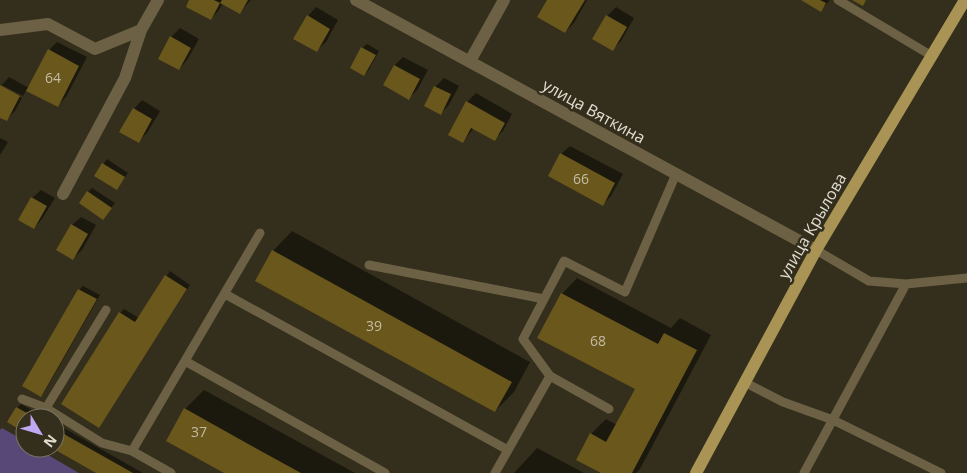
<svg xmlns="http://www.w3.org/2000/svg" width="967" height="473" font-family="'Open Sans',sans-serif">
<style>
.green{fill:#584877}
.shadow{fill:#0007}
.building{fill:#6a571c}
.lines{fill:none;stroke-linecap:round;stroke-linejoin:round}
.service{stroke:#6c6144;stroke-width:9}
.minor{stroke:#6c6144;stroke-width:12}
.primary{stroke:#a99355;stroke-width:12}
.labels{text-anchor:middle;stroke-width:5;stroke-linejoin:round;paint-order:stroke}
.number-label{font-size:14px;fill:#c4bca5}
.street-label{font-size:16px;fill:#e2ded3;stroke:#342e1c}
</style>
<rect width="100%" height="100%" fill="#342e1c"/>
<path class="green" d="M2,428L25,441V448H36L79,473H0V430Z"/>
<path class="shadow" d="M191,0H251L240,12L223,3L219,10L211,19Z
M548,0H587L574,23L565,32Z
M803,0H830L821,10Z
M316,7L338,20L326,42L317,50L308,16Z
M616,7L634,18L621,41L612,50L594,39L607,16Z
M180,28L199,39L187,60L179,69L171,37Z
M57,42L87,57L66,97L58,105L27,89L23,96L2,85V87L22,98L15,111L6,120L0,117L1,86L9,77L29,88L49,50Z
M367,44L379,51L368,71L364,75L362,48Z
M403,57L428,70L417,90L409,98L384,85L395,65Z
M444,78L459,86L449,105L441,113L435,87Z
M476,93L512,114L503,131L495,139L474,128L463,141L467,102Z
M142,100L160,111L147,133L138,141L134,109Z
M0,138L8,142L0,155Z
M570,146L623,174L611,196L603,204L561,154Z
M107,159L128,173L117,188L96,175Z
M92,188L115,203L107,214L88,192Z
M41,190L55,198L42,219L34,228L32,198Z
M81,217L96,225L82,250L73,258L72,225Z
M292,231L530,362L514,392L495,411L273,251Z
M170,271L190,285L99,426L120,313L124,309L139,318Z
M577,278L671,328L680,318L711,335L640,469L636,473H604L591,434L606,419L617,425L636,388L562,294Z
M83,286L100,295L45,391L41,395L79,290Z
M204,390L355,473H226L185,409Z
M21,404L46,418H25V431L17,408Z
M55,423L143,473H99L55,448Z
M537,448L584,473H514Z"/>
<path class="building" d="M189,0H214L220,3L211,20L186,7Z
M222,0H248L240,14L220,3Z
M547,0H585L565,33L537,17Z
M801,0H820L826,3L821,12Z
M852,0H866L863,6Z
M307,15L330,29L317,52L293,39Z
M606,15L627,27L613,51L592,39Z
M170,36L191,48L179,70L158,59Z
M361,47L376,55L364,76L350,68Z
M48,49L79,66L58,107L26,91Z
M394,65L420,79L409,100L383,85Z
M0,85L20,96L7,121L0,118Z
M434,86L451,94L441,115L424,106Z
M466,101L505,123L495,141L471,128L463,143L448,135Z
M133,108L152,119L139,143L119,132Z
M560,153L615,183L603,206L548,176Z
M102,163L125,177L117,190L94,176Z
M87,191L112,208L103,220L79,203Z
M31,197L47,206L34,229L18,220Z
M71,224L88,234L73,260L56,250Z
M272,250L512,382L495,412L255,281Z
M165,275L187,289L99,428L61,404L119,312L135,322Z
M78,289L97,299L41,397L22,386Z
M561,293L658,344L664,333L697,350L632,473H601L576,460L590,433L606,442L635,389L537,338Z
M16,407L36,418H25V433L7,422Z
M184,408L250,445L301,473H224L166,441Z
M55,429L133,473H96L52,448H55Z"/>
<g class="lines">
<path class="service" d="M838,0L932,56
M816,250L869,281L906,284L967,278
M369,265L544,299
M225,294L508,450
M185,361L385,473
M550,376L609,409
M746,383L783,402L833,420L941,473
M22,399L46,408L102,443L132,451
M46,408L106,310
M171,473L132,451L260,233
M495,473L550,376L523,339L564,261L625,292L676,174
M804,473L906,284"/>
<path class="minor" d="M356,0L816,250
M0,30L48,24L95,49L141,30L158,0
M470,61L504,0
M63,194L125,78L141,30"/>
<path class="primary" d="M696,473L816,250L965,0"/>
</g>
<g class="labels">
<g class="number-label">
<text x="53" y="83">64</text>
<text x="581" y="184">66</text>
<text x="374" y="331">39</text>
<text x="598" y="346">68</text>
<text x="199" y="437">37</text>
</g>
<g class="street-label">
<text transform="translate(594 111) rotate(29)" y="6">улица Вяткина</text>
<text transform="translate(812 226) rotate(-60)" y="6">улица Крылова</text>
</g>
</g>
<g transform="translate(40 433) rotate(128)"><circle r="24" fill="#342e1c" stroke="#7a7465"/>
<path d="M0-4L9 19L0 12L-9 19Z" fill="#c1a8f3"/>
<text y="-8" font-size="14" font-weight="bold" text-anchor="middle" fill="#e2ded3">N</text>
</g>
</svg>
